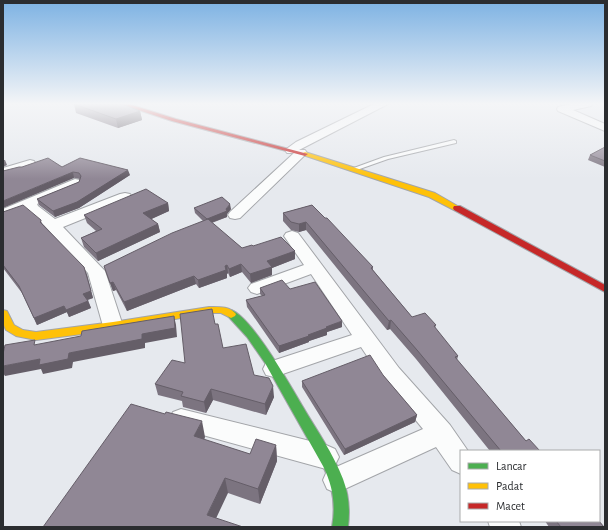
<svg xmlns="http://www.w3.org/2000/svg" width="608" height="530" font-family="'Alegreya Sans',sans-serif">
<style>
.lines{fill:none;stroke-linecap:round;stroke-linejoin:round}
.lane-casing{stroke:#a3a5a9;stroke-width:2}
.street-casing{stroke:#a3a5a9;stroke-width:2}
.fast-casing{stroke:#a3a5a9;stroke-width:2}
.slow-casing{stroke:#a3a5a9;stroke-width:2}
.jam-casing{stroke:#a3a5a9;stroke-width:2}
.lane{fill:#fbfcfc;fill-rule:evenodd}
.street{fill:#fbfcfc;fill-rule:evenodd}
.fast{fill:#4caf50;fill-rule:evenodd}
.slow{fill:#ffc107;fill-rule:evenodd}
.jam{fill:#c62828;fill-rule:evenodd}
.wall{fill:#7c7480}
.shaded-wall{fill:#655e68}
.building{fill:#908795;stroke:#655e68}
</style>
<rect width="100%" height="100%" fill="#e6e9ee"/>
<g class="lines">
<defs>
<path id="lane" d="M454,140L456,141V143L388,159L354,171L351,169L384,157Z"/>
<path id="street" d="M374,104H388L299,150H305L307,153L240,218L235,219L230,218L228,215L230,212L294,153H287L285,150L296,142Z
M570,104H592L591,106L573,110L605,124V131L558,111L557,109L558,107Z
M30,160L34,161L36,164L34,167L3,176V168Z
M75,179L80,180L82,183L80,186L37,204L38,206L55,219L120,194L125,193L130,194L132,197L130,200L63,227L105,271L123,326L120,331L113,333L106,331L103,326L88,273L44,225L26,209L3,218V209Z
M292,231L298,233L399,368L450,425L468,451H461V474L452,470L436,447L336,493L327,489L323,480L327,471L423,429L383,380L361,347L274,377L266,375L263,369L266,363L352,335L311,274L257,294L251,292L248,288L251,284L304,265L284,236L286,233Z
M181,409L326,445L335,449L339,457L335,465L326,469L181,429L173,426L169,419L173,412Z
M488,521H519L521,527H490Z"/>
<path id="fast" d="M231,310C252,317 291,387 303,407C317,431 333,453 343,479C349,495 350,511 348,527H332C336,505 333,486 323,466L265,363L247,337L226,314L227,312Z"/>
<path id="slow" d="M305,152L435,193L461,208L457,210H454L429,197L303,155V153Z
M209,307C218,307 230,306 236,314L235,316L231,318L221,313H209L113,330L36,340L16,336L6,330L3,323V310L7,311L14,325L23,330L36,332L113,322Z"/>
<path id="jam" d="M120,104H129L176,119L308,154L305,156L172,121Z
M454,206H460L605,285V292L454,210L453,208Z"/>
</defs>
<use href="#lane" class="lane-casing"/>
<use href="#street" class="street-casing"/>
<use href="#fast" class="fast-casing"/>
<use href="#slow" class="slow-casing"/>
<use href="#jam" class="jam-casing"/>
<use href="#lane" class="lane"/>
<use href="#street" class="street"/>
<use href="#fast" class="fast"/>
<use href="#slow" class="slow"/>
<use href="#jam" class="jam"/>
</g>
<path class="wall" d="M74,104L140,111L142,120L118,128L76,113Z
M605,147V167L588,160L590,155Z
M22,167H62L130,175L79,208L55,217L39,205L37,199L79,182L80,179Z
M168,203L169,211L151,219L158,224L160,232L98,261L84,247L81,238L96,231L87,223L84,215Z
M312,205L373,267V270L412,317L436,325L435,328L458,356L457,360L526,441L540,451H490L416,359L390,329L387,330L306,230L299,232L291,230L283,221V213Z
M194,208L231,209L227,214V217L212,223L242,248L253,246L295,251V259L272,268V275L251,283L242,272L230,277L228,273L227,274V278L199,288L196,284L127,311L116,290L113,291L104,266L203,221L195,213Z
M3,212L41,221L43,225L87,274L93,298L88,300L91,308L69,317L67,312L37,325L22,293L3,268Z
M260,288L290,289L342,327L327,332V335L309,341V342L279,353L247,307L246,300L262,296L260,294Z
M215,324L223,348L254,375L274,397L266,415L213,400L206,413L183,407L182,401L158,395L155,384L185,363Z
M383,375L417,415L415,422L344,455L302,387V381Z
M205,437L204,440L250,454L276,445L277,461L260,504L228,493L43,527Z
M545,521H599L604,527H549Z"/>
<path class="shaded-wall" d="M140,111L142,120L118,128L116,119Z
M3,160H5L7,165L3,167Z
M128,170L130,175L79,208L55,217L53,211Z
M73,172L74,178L3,208V201Z
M168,203L169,211L145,222L143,213Z
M230,204L231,209L227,214V217L207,224V219L226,209Z
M306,222V230L299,232V224Z
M158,224L160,232L98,261L96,253Z
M295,251V259L272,268V275L251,283L250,274L267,261Z
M241,264L242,272L230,277L229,269Z
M227,265L228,273L227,274V278L199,288L198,280Z
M84,267L93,298L86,300L83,294Z
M194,276L196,284L127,311L124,302Z
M113,282L116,290L113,291L110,283Z
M88,301L91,308L69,317L66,310Z
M64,306L67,312L37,325L34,318Z
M174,316L176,325L177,337L145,343V348L73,362L72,368L43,374L41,369L5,376L3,373V366L69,353L142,334Z
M391,320L390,329L387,330L389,321Z
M342,321V327L327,332V335L309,341V342L279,353V346L326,327Z
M273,386L274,397L266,415L265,404Z
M211,389L213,400L206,413L204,402Z
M417,415L415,422L344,455L345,449Z
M202,421L205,437L197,453L194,436Z
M276,445L277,461L260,504L258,489Z
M225,478L228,493L212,527L207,515Z"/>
<path class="building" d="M74,104H122L140,111L116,119Z
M605,147V161L590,155Z
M48,158L62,167L80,158L128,170L77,202L53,211L37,199L79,182L81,176L79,173L73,172L3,201V171L19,167H22Z
M146,189L168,203L143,213L158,224L96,253L81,238L102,229L84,215Z
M222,197L230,204L226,209L227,211L207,219L194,208Z
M23,205L41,220V221L40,222L84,267L91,291L83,294L88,301L66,310L64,306L34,318L19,286L3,265V212Z
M312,205L325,218H327L373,267L371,268L412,317L425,313L436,325L434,326L458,356L455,357L526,441L529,439L540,451H501L417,350L391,320L389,321L306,222L299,224L291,222L283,213Z
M208,219L242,248L252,245L253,246L281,237L295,251L267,261L272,267L250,274L241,264L229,269L227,265L225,266L226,270L198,280L194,276L124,302L113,282L110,283L104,266L172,233Z
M282,280L290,289L315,282L342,321L326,327L327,328L308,335L309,336L279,346L246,300L265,295L260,288Z
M212,309L215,324H218L223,348L246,344L254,375L269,378L273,386L265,404L211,389L204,402L181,396L183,392L155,384L172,360L185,363L180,314Z
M174,316L175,328L142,334V339L69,353L68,359L39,365L40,359L3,366V354L5,345L35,340L34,345L81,336L82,331Z
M370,355L383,375L417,415L345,449L302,381Z
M131,404L165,414L166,412L202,421L194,436L250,454L256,439L276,445L258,489L225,478L207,515L243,527H43Z
M556,521H599L604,527H561Z"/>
<linearGradient id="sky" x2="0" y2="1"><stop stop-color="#7db2e3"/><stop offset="0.58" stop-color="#f4f5f7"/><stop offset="1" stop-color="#f4f5f7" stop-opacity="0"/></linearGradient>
<rect width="608" height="179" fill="url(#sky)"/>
<rect width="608" height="530" fill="none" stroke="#2b2d30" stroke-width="8"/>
<rect x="460" y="450" width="140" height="72" fill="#ffffff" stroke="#aaabac"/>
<rect x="468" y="463" width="20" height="6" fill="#4caf50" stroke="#aaabac"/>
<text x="496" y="470" font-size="12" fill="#2b2d30">Lancar</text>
<rect x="468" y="483" width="20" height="6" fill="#ffc107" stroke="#aaabac"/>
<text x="496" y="490" font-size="12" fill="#2b2d30">Padat</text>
<rect x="468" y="503" width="20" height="6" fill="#c62828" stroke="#aaabac"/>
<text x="496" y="510" font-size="12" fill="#2b2d30">Macet</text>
</svg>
